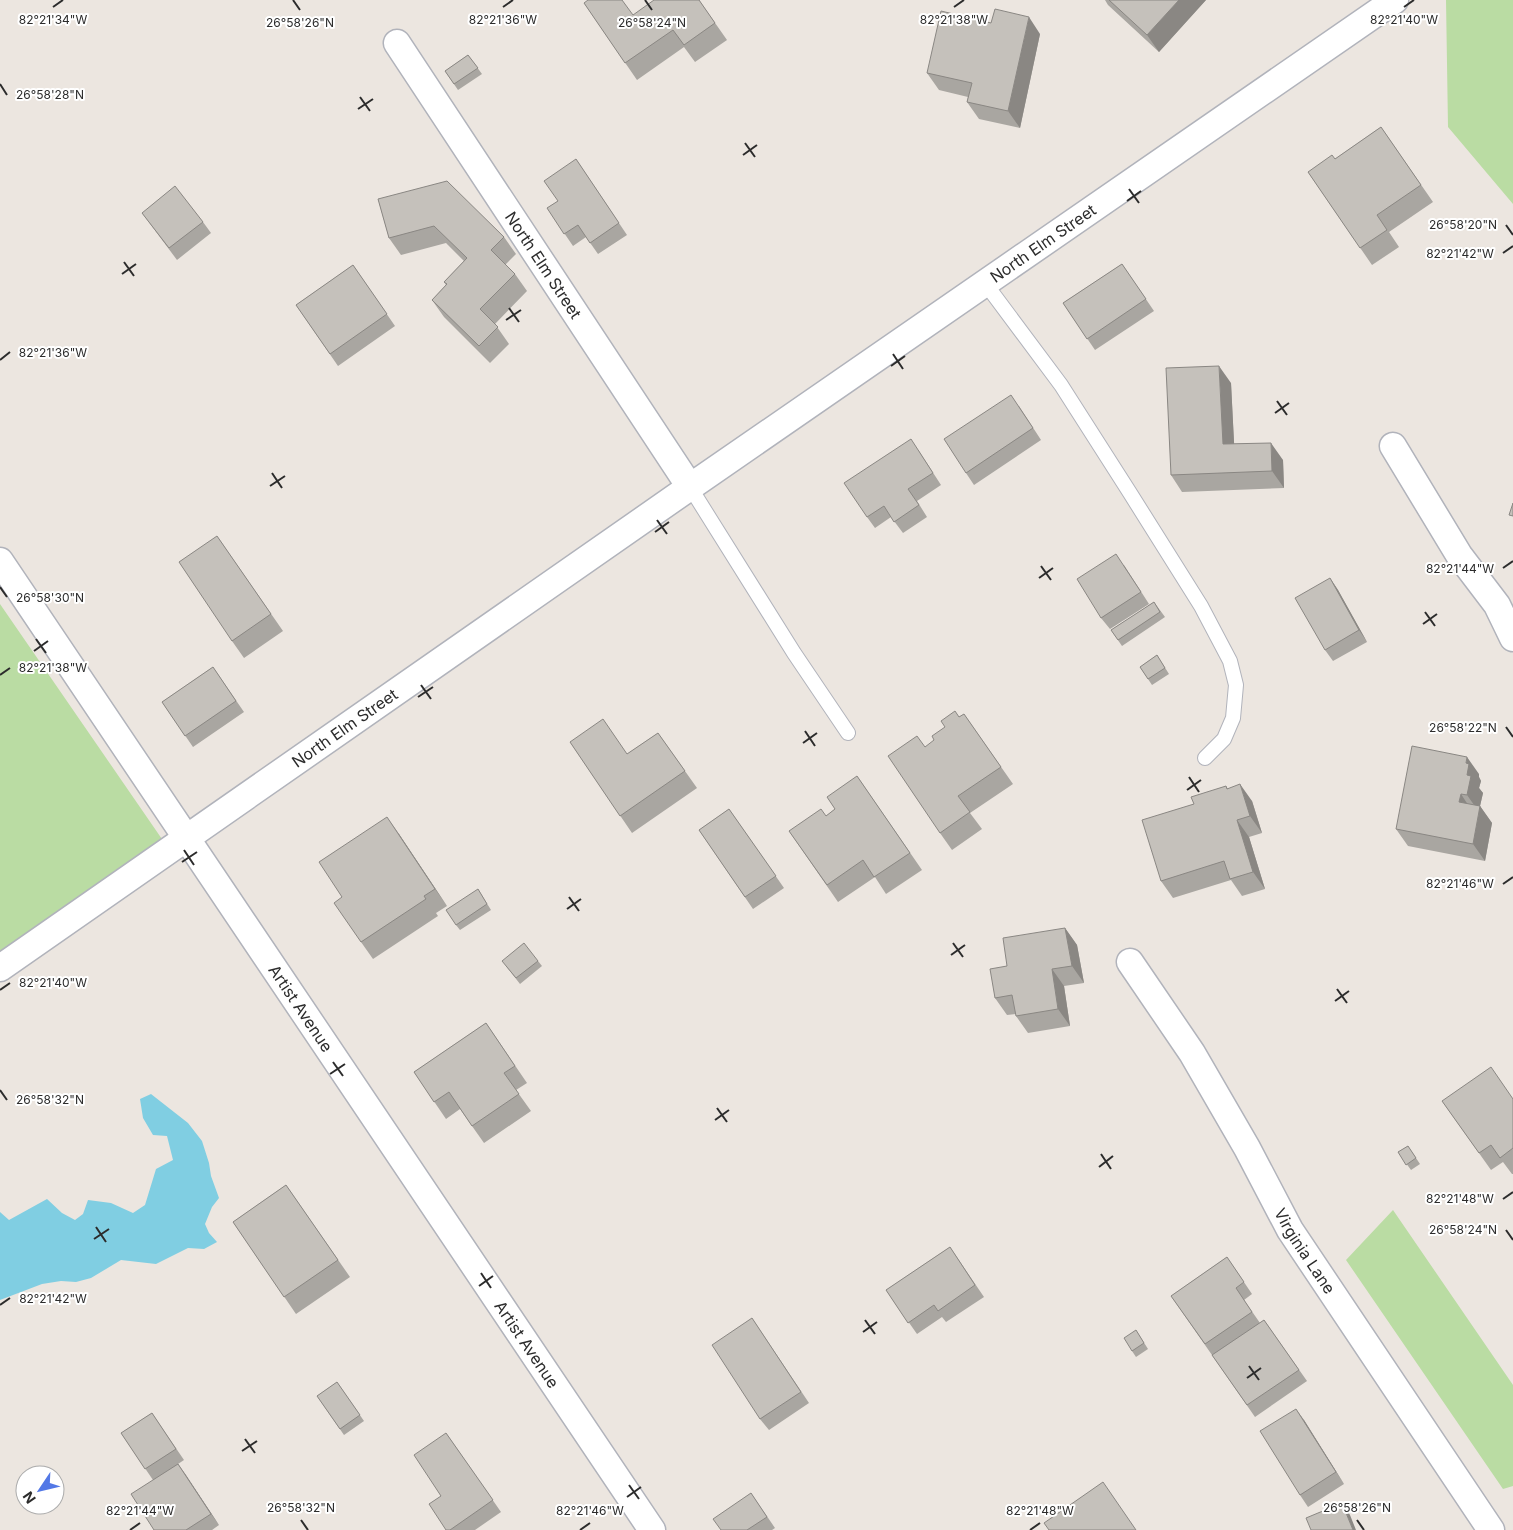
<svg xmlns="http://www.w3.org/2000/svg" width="1513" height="1530" font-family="Inter,sans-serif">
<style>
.green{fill:#badca3}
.water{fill:#80cee2}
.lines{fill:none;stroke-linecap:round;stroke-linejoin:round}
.lane-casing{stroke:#b1b3bb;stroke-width:16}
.street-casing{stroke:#b1b3bb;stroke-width:29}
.lane{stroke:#fff;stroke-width:14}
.street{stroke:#fff;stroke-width:26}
.wall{fill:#a9a6a1}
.shaded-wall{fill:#8a8783}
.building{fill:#c5c1bb;stroke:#8a8783}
.ticks{fill:none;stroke:#2c2c2c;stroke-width:2}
.labels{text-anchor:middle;stroke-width:4;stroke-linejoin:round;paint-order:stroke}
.street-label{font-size:16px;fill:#2c2c2c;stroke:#fff}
.ticks-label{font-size:12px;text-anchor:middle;fill:#2c2c2c;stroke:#fff;stroke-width:4;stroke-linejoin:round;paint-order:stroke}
</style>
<rect width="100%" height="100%" fill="#ece6e0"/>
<path class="green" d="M1446,0H1513V204L1448,127Z
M0,604L164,842L0,960Z
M1393,1210L1513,1385V1486L1503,1489L1346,1260Z"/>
<path class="water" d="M151,1094L188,1123L202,1141L209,1163L211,1176L219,1198L212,1207L205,1224L209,1233L217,1242L204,1249L188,1248L156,1264L121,1260L91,1278L76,1282L61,1281L42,1284L0,1300V1212L9,1220L47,1199L62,1213L75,1220L83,1214L88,1200L111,1203L133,1213L145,1205L156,1169L173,1160L167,1136L153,1135L143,1118L140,1099Z"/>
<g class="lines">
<defs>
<path id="lane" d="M985,283L1061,385L1130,493L1201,606L1230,661L1236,685L1233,718L1224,739L1205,758
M690,487L794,653L848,733"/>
<g id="street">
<path id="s1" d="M397,43L690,487"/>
<path d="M1393,446L1459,555L1497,605L1513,638"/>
<path id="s2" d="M0,561L652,1530"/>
<path id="s3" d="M1130,962L1192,1053L1247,1148L1290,1230L1491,1530"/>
<path id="s4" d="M0,968L690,487L1395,0"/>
</g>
</defs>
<use href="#lane" class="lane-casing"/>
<use href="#street" class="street-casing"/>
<use href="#lane" class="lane"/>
<use href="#street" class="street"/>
</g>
<path class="wall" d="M699,0L727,40L695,62L684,47L637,80L584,3L633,15Z
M1105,0H1206L1159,52L1108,5Z
M1040,34L1020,128L979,119L967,102L968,97L939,90L927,73Z
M468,55L482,74L458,90L445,71Z
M1381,127L1433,202L1389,232L1399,247L1372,265L1308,172L1335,159Z
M576,159L627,235L598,254L586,237L573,246L547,208L558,201Z
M378,199L504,237L516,254L505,265L515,274L527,291L495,324L509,344L490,363L444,317L432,300L446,285L444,282L464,261L446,243L401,255L389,238Z
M142,213L203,222L211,233L177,260Z
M1122,264L1154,311L1095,350L1063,303Z
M353,265L395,326L338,366L296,305Z
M1231,383L1234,444L1283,460L1284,488L1182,492L1171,475Z
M1019,406L1041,440L974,485L966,473Z
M919,451L941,485L917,501L927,517L903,533L891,517L875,528L867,517Z
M217,536L283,631L244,658L232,641Z
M1124,565L1149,604L1110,629L1101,618Z
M1330,578L1338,590L1367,642L1333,661L1325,650Z
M1154,602L1165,617L1122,646L1111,630Z
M1157,655L1169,674L1152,685L1140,667Z
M213,667L244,712L193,747L162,702Z
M964,714L1013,784L970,813L982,829L952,850L940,833L934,740L959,717Z
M658,733L697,788L632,833L570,742L627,754Z
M1479,774V777L1481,781L1479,788L1483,793L1480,806L1492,823L1485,861L1408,846L1396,829Z
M857,776L922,870L886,894L875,877L838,902L789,831L826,816L835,809Z
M1226,786L1228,789L1252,801L1262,833L1249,837L1265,889L1242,896L1231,880L1173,898L1161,881L1194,804Z
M729,809L784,888L753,909L699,830Z
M399,834L447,906L436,913L438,916L373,959L361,942L342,897Z
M478,889L491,910L460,930L456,925Z
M1065,928L1077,945L1084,983L1064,986L1070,1026L1028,1033L1016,1016V1014L1007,1015L995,998L1007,966Z
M538,961L542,966L520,984L506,966Z
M486,1023L527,1083L516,1090L531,1111L484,1143L460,1109L446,1119L414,1072Z
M1513,1099V1174H1512L1503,1162L1491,1170L1442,1101Z
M1408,1146L1420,1164L1411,1170L1398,1152Z
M286,1185L350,1277L296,1314L233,1222Z
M950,1247L984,1297L946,1322L942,1317L917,1334L886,1290Z
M1227,1257L1252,1294L1244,1300L1260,1323L1264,1320L1307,1381L1255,1417L1171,1296Z
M752,1318L809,1403L769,1430L760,1419Z
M1136,1330L1148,1349L1136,1357L1132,1351Z
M337,1382L364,1421L344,1435L317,1396Z
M152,1413L184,1460L178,1464L219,1525L212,1530H154L153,1480L121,1433Z
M1304,1420L1344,1484L1308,1507L1300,1495Z
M446,1433L501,1512L475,1530H446L441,1496Z
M751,1493L775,1528L772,1530H721Z"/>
<path class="shaded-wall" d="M1179,0H1206L1159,52L1147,35Z
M1029,17L1040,34L1020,128L1008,111Z
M1219,366L1231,383L1235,461L1223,444Z
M1271,443L1283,460L1284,488L1272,471Z
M1330,578L1338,590L1367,642L1359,630Z
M1467,757L1479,774V777L1481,781L1479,788L1483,793L1480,806L1492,823L1485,861L1473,844L1479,812L1467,795L1466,763Z
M1240,784L1252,801L1262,833L1250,816Z
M1461,794L1472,811L1459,802Z
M387,817L399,834L447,906L435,889Z
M1237,820L1249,837L1265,889L1253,872Z
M1065,928L1077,945L1084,983L1072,966Z
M1052,969L1064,986L1070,1026L1058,1009Z
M1296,1409L1304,1420L1344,1484L1336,1472Z
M178,1464L186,1475L219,1525L211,1514Z
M1342,1503L1350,1515L1356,1530H1353Z"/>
<path class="building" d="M588,0H622L633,15L654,0H699L715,23L684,45L673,30L625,63L584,3Z
M1109,0H1179L1147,35Z
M995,9L1029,17L1008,111L967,102L972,83L927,73L941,11L991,23Z
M468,55L478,68L454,84L445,71Z
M1381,127L1421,185L1377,215L1387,230L1360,248L1308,172L1332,155L1335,159Z
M576,159L619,223L590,243L578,225L564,234L547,208L558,201L544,181Z
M447,181L504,237L491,250L515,274L480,309L498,327L479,346L432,300L447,284L444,282L467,258L434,226L389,238L378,199Z
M175,186L203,222L169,248L142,213Z
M1122,264L1146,299L1087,339L1063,303Z
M353,265L387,314L330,354L296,305Z
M1219,366L1223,444L1271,443L1272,471L1171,475L1166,368Z
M1011,395L1033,428L966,473L944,439Z
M911,439L933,473L908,489L919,505L894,522L884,506L867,517L844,483Z
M1513,503V516L1509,515Z
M217,536L271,614L232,641L179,562Z
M1116,554L1141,592L1101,618L1077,579Z
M1330,578L1359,630L1325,650L1295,598Z
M1154,602L1160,612L1118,640L1111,630Z
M1157,655L1165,668L1148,679L1140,667Z
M213,667L236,701L185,736L162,702Z
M955,711L959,717L964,714L1001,767L958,796L970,812L940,833L888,756L917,736L925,747L934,740L932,736L945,727L941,721Z
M603,719L627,754L658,733L685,771L620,816L570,742Z
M1412,746L1467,757L1466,763L1469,764L1467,775L1471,776L1467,795L1461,794L1459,802L1480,806L1473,844L1396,829Z
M857,776L910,853L874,877L863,860L827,885L789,831L821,809L826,816L835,809L827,797Z
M1240,784L1250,816L1237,820L1253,872L1230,879L1224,861L1161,881L1142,820L1194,804L1191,797L1226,786L1227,789Z
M729,809L776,876L745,897L699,830Z
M387,817L435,889L424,896L426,899L361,942L334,903L342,897L319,862Z
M478,889L487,904L456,925L446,910Z
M1065,928L1072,966L1052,969L1058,1009L1016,1016L1012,995L995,998L990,969L1007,966L1003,938Z
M524,943L538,961L516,978L502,961Z
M486,1023L515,1066L504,1073L519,1094L472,1126L449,1092L434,1102L414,1072Z
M1491,1067L1513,1099V1148L1500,1158L1491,1145L1479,1153L1442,1101Z
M1408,1146L1416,1158L1406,1165L1398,1152Z
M286,1185L338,1260L284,1297L233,1222Z
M950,1247L975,1285L938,1311L934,1305L908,1323L886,1290Z
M1227,1257L1244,1282L1236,1288L1252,1312L1205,1344L1171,1296Z
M752,1318L801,1392L760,1419L712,1345Z
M1264,1320L1299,1370L1247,1405L1212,1355Z
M1136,1330L1144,1343L1132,1351L1124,1338Z
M337,1382L360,1415L340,1429L317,1396Z
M1296,1409L1336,1472L1300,1495L1260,1431Z
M152,1413L176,1449L145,1469L121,1433Z
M446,1433L493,1500L450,1530H446L429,1504L441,1496L414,1455Z
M178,1464L211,1514L186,1530H154L131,1494Z
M1103,1482L1136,1530H1049L1044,1523Z
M751,1493L767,1517L747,1530H721L713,1519Z
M1342,1503L1353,1530H1311L1306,1518Z"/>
<path class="ticks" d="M293,0L300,10M645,0L652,10M53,7L63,0M503,7L513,0M954,7L964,0M1404,7L1414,0M0,84L7,95M360,97L370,111M358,109L373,99M745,143L755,157M743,155L757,145M1129,189L1139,203M1127,201L1141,191M1506,225L1513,235M1503,253L1513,246M124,262L134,276M122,274L136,264M509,308L519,322M506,320L521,310M893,354L903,369M0,360L10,352M891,366L905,356M1277,401L1287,415M1275,413L1289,403M272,473L282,488M270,486L285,476M657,520L667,534M655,532L669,522M1041,566L1051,580M1503,568L1513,561M1039,578L1053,568M0,587L7,597M1425,612L1435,626M1423,624L1437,614M36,639L46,653M34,651L48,641M0,675L10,668M421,685L431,699M418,697L433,687M1506,727L1513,737M805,731L815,746M803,743L817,733M1189,777L1199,792M1187,790L1201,780M184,850L194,865M182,862L197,852M1503,884L1513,877M569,897L579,911M567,909L581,899M953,943L963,957M951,955L965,945M1337,989L1347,1003M0,990L10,983M1335,1001L1349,991M333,1062L343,1076M330,1074L345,1064M0,1090L7,1100M717,1108L727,1122M715,1120L729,1110M1101,1154L1111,1169M1099,1167L1113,1156M1503,1199L1513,1192M96,1227L106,1242M1506,1230L1513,1240M94,1239L109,1229M481,1273L491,1288M479,1286L493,1276M0,1305L10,1298M865,1320L875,1334M863,1332L877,1322M1249,1366L1259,1380M1247,1378L1261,1368M245,1439L255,1453M242,1451L257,1441M629,1485L639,1499M627,1497L641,1487M301,1520L308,1530M1357,1520L1364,1530M130,1530L140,1523M580,1530L590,1523M1030,1530L1040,1523"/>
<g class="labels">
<g class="street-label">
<text dy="6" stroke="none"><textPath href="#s4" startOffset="1270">North Elm Street</textPath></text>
<text dy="6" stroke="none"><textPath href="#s1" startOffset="266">North Elm Street</textPath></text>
<text dy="6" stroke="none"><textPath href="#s4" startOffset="420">North Elm Street</textPath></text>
<text dy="6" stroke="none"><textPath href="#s2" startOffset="539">Artist Avenue</textPath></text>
<text dy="6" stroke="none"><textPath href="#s3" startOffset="338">Virginia Lane</textPath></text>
<text dy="6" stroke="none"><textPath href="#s2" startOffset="944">Artist Avenue</textPath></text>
</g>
</g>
<g class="ticks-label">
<text x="53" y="24">82°21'34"W</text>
<text x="954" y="24">82°21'38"W</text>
<text x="503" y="24">82°21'36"W</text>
<text x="1404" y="24">82°21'40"W</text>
<text x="300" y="27">26°58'26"N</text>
<text x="652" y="27">26°58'24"N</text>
<text x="50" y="99">26°58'28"N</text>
<text x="1463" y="229">26°58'20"N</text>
<text x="1460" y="258">82°21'42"W</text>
<text x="53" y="357">82°21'36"W</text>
<text x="1460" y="573">82°21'44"W</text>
<text x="50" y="602">26°58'30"N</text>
<text x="53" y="672">82°21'38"W</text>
<text x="1463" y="732">26°58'22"N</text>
<text x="1460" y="888">82°21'46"W</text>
<text x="53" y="987">82°21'40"W</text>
<text x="50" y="1104">26°58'32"N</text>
<text x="1460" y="1203">82°21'48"W</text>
<text x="1463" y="1234">26°58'24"N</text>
<text x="53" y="1303">82°21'42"W</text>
<text x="301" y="1512">26°58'32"N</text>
<text x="1357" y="1512">26°58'26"N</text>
<text x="140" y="1515">82°21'44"W</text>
<text x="590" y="1515">82°21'46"W</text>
<text x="1040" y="1515">82°21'48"W</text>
</g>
<g transform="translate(40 1490) rotate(235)"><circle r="24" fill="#ffffff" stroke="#ababab"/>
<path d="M0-4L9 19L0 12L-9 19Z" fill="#5378e6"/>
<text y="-8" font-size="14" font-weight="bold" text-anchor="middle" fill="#2c2c2c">N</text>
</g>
</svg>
